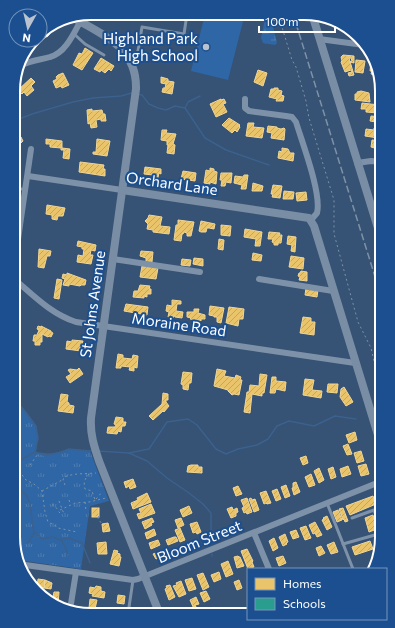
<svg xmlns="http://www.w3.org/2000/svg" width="395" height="628" font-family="Commissioner,sans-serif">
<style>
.green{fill:#2f66a5}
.wetland{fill:url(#wetland-marsh)}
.park{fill:url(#park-tufts)}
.homes{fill:url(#homes-hatch);stroke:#f0d697}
.schools{fill:url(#schools-hatch);stroke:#6abab1}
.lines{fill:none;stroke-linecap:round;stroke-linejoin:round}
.stream{stroke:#3b618d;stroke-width:1.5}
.path{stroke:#7d92a8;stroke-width:1;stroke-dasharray:2 3;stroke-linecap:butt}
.lane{stroke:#7d92a8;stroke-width:3}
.street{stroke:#7d92a8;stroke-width:6}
.secondary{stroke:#798da4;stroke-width:8}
.rail{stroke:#7e92a7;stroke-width:1.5;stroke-dasharray:7 3;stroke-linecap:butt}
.poi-dot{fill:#b9c2ce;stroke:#1b4f8f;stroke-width:1.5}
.labels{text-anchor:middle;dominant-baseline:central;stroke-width:4;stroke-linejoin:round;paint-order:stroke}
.poi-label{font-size:15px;fill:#fff;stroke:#1b4f8f;text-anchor:end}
.street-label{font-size:15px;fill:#fff;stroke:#1b4f8f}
.rim{fill:none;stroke:#fff;stroke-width:2}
</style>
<defs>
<pattern id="wetland-marsh" width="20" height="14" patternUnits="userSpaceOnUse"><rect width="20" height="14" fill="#2f66a5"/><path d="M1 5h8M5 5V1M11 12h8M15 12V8" fill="none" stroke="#4e7db2"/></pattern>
<pattern id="park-tufts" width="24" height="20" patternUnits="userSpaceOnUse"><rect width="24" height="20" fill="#2f66a5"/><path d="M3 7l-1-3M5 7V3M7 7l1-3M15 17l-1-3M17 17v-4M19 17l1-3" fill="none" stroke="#4e7db2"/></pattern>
<pattern id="homes-hatch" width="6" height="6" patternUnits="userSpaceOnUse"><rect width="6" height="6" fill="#e9c46a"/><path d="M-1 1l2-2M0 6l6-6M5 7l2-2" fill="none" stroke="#c2a662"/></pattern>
<pattern id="schools-hatch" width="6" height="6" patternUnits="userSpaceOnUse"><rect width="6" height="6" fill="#2a9d8f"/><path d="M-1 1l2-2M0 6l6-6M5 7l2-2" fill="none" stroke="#368178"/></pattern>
</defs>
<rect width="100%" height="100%" fill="#365274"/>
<!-- green -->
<path class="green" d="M205 14H245L228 80 191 71Z"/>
<!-- wetland -->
<path class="wetland" d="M266 14H270L276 39 277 43 275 45 263 43 261 38Z"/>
<!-- park -->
<path class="park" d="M19 403C35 424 40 424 36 452L51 454 69 449 90 451 109 501 90 506 81 569 18 560 13 537V439Z"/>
<!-- homes -->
<g class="homes">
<path d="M49 26 52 29 49 35 47 37 44 36 42 41 40 40V32Z"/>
<path d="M85 48 93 53 82 70 73 65 79 53 82 54Z"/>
<path d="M343 55 354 56V63L350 62 352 61 351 58H349L354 75 349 76 348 73 352 72 351 70 345 72 341 62 342 61 341 57Z"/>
<path d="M101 58 114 66 111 71 109 69 105 73 101 70 100 72 94 69Z"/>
<path d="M356 60 365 61 363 73 355 72Z"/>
<path d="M371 62 376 63V75L371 74 372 71H370Z"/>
<path d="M258 70 267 73 263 86 254 82Z"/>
<path d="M63 73 69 85 62 88 61 86 56 88 53 81 57 79 56 77 58 75Z"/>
<path d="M161 77 168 79V81L174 82 172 94 162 92 163 88H165L166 84 161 83Z"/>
<path d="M31 78 35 82 31 86 34 90 27 96 24 92 22 94 18 90Z"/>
<path d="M274 88H278V90L282 91 281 95 284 96 283 101H276L277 99 269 97 271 89H274Z"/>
<path d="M361 91 369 93 370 102 355 100V94H357V92Z"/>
<path d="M221 99V100L224 99 226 103 223 104 227 112 216 117 210 104Z"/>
<path d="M362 103 379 105 378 113 366 112V109H361Z"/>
<path d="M92 109V111L102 110 103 114H105L106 121H101V119L96 120 97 127 91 128 90 123 88 124 87 110Z"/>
<path d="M371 116 382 117V125L376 124V122L370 121Z"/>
<path d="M229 118 240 125 239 126 240 127 237 132 235 130 232 133 222 125Z"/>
<path d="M248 123H254L253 127 264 128 262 138 246 136Z"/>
<path d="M268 126 277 127V128L281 129 284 128 285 129 284 140 271 138 272 133 267 132Z"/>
<path d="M374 128 379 129 378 138 365 136 366 129 374 130Z"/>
<path d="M162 130H167L166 133 176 134 173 144 175 145 174 154 167 153 168 145H167V141L161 140Z"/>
<path d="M21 137 23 141 20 144 21 145 15 149 20 155 16 159 14 156V142Z"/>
<path d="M46 139 62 141V148L70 149 69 159 63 158 64 150H61V148L50 147V144H46Z"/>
<path d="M97 139 110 141 107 156 93 154V152H96Z"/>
<path d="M372 140 382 141V147L380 145V148L378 149 371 147Z"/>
<path d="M282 148 288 149 290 153H294L293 161 278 158 279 151 282 152Z"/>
<path d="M80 162 104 165 103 169H105V176L79 172Z"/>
<path d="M145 167 161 169V174L159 173 157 182H152L153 175 144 174Z"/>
<path d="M210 168 214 169V171L217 172 216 184 210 182V184L204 183 206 170 210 171Z"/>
<path d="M183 171 196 173 195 181 181 179Z"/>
<path d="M221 173H232L231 183 226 182 225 186H221L222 180H220Z"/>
<path d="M244 175H248L246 189H241L242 185 234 183 235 176 243 177Z"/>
<path d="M253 183 263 186 262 191H252Z"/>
<path d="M273 185 282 186 280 198 272 197 273 194H271Z"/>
<path d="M284 191 294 192 293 199H283Z"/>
<path d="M306 192 307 200 297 201 296 193Z"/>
<path d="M47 205 65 208 63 216H58L57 220 52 219V215L46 214Z"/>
<path d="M149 215 162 217 160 226 170 227 169 234 153 232V230L147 229 148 224 145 221 148 218Z"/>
<path d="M178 220 194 222 191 236H187V233L184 232 183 234H182L181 241 174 240 176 225H178Z"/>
<path d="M201 221 215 224 214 229 209 228H207L206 232H201L199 231Z"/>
<path d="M221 225 231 226 230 236 221 235Z"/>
<path d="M245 229 262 232 260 246H255L256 239 244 237Z"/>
<path d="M269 232 280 233 279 235H282L281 243H278V245H274V243L272 242 273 239H268Z"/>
<path d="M288 236 296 237 295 252 291 251 292 245 287 244Z"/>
<path d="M219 239 224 240 223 250 218 249Z"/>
<path d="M78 241 96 245 95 251 91 250 90 255H93L91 264 77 262 78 255 83 256 84 249H82V247L77 246Z"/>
<path d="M39 249 51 251 50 256H47L44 268 38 267Z"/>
<path d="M141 251 153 252 152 262 146 261V258L140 256Z"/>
<path d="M253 253 262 255 261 261 252 260Z"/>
<path d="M291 256 304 258 303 269 289 267Z"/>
<path d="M194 258 203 259V266L193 264Z"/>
<path d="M182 259 191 260 190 266 181 265Z"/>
<path d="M142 266 158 268 156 279 140 277Z"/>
<path d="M301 271 307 272V281L299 280 300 277 298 276 299 273H300Z"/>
<path d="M67 273 86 280 85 285H81L80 286 69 284V286L63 285 65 279 62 278 63 274 67 275Z"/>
<path d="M57 279 62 280 59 299 54 298Z"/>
<path d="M140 285 150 286 149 289H151V294H147V297L144 296V298L133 297 134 291H138Z"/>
<path d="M306 288 318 290 317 297 305 295Z"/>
<path d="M172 300 181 301V304H177L176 311 183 312 182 318 175 317V316H174L173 318 168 317 169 312 166 311 167 305 172 306Z"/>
<path d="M126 304 148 307 147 315 124 311Z"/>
<path d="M210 306 224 308 221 323 217 322V317H214V316L209 315Z"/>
<path d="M229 307 244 309 243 319H239L238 326 226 323Z"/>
<path d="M194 309H199L198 313 205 315V319H201V321L190 319 191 318 187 317V312H194Z"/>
<path d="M303 317 311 318V322H315L314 335 300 333Z"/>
<path d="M38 326 41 327V326L51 331V332L53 333 51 337 49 336 48 337 42 334V342H40V345H35V341H33L34 335H37L39 330 37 329Z"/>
<path d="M72 340 83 341 81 351 66 349 67 341 72 342Z"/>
<path d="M118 354 123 355V358L132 359 133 355 138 356 137 368 134 367V371L129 370 130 367 121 366V368H116Z"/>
<path d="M79 368 83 374 70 383 66 377 71 374 68 370 70 369 77 370Z"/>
<path d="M217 369 226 371 224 376 235 378 236 375 241 377 240 380H242L239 395 234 394 232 395 228 391V390L214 386Z"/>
<path d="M183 372 192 373 191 383H189L188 390 183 389V385L181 384Z"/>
<path d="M260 374 267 375 264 393H262V396L252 394 250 413 244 412 247 392H249L250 385 259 386Z"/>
<path d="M272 377H276V381L286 382 285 391 276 389 275 393H270Z"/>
<path d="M305 379 314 380 312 390 322 391 321 398 303 395Z"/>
<path d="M328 384H338L337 393 327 392Z"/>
<path d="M344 387 353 402 346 406 340 397 341 389Z"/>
<path d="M163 393 168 394V400H166V402L169 406 164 412 163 411 153 420 149 416 162 404Z"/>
<path d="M61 394 68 395 67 402 69 403V405L74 406 73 413 58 411Z"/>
<path d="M116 417 123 418V422H126L125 426H122L121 432 118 431 117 434 107 433 108 427H115L116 425 114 424Z"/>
<path d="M355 432 357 440 349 443 346 435Z"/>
<path d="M348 444 352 454 347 455 343 446Z"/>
<path d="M361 451 364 461 357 463 354 453Z"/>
<path d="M306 456 308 463 303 465 300 458Z"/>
<path d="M366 464 369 474 361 476 358 466Z"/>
<path d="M191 465H198V467H202V473L187 472 188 466Z"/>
<path d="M348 466 351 474 342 477 340 469Z"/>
<path d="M333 467 336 477 331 479 328 469Z"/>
<path d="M319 468 324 480 319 483 314 471Z"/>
<path d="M311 474 315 485 309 487 305 477Z"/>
<path d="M133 479 136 487 130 489 129 486 126 488 124 482Z"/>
<path d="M296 482 300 492 294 495 292 488H293V483Z"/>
<path d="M286 485 290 496 285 498 281 487Z"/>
<path d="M238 486 242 494 236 496 233 488Z"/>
<path d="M277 489 281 499 276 501 272 491Z"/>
<path d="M266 491 271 503 267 504 266 503 264 504 260 493Z"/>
<path d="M147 493 151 502 133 509 131 503 138 500 137 498Z"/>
<path d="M373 496 376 504 350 515 346 506Z"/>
<path d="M247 498 252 512 247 514 246 512 244 513 242 508 244 507 241 500Z"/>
<path d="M251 498 252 500 255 499 259 510 254 512 249 499Z"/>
<path d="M151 504 155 513 139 519 137 514 141 513 139 509Z"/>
<path d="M189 506 192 513 183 517 180 510Z"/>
<path d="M232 507 233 510 237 508 238 512 236 513V516L231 518 227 509Z"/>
<rect x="92" y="508" width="7" height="9"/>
<path d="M343 508 348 521 345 522 344 519 343 520 339 509Z"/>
<path d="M338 510 342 520 337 522 333 512Z"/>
<path d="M373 515 377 529 369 532 365 518Z"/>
<path d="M327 516 332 527 327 530 322 520 324 519 323 518Z"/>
<path d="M152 518 154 522 151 523 152 525 145 529 142 522Z"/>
<path d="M181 518 184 525 178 528 175 520Z"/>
<path d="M197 522 201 532 197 534 196 532 193 533 190 524Z"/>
<path d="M315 522 322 535 317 537 315 533 313 534 309 525Z"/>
<path d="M108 523 110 531 103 532 102 524Z"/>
<path d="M306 526 311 538 305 540 300 528Z"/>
<path d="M180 528 185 540 180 542 175 530Z"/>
<path d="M154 529 156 535 147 539 145 533Z"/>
<path d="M296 530 299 537 293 539 290 532Z"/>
<path d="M285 534 288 542 286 543 287 544 283 546 279 537Z"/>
<path d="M174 537H176L178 541 168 545 166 540Z"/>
<path d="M274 538 278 548 273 551 269 541Z"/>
<path d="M158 540 160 545 151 549 149 543Z"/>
<path d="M370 541 373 549 355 555 352 547Z"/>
<path d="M106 542 107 554H98L97 543Z"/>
<path d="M334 542 338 552 331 554 327 545Z"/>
<path d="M321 546 325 553 319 556 316 548Z"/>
<path d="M247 549 253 561 252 562 254 567 248 569 241 551Z"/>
<path d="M114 550 118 551 117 553 120 554V557H121L119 566 110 564Z"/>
<path d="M161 551 163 556 156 559 153 554Z"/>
<path d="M238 556 239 557H240L244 566 237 568 234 557Z"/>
<path d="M283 556 286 563 279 566 276 558Z"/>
<path d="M228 561 233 574 226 577 221 564Z"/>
<path d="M219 572 221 579 214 582 211 575Z"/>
<path d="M203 573 209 587 203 590 197 575Z"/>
<path d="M192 578 196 589 189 591 185 580Z"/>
<path d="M38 579 45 580 44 588 37 587Z"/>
<path d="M45 580 52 583 51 589 44 588Z"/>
<path d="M239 580 242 588 237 590 234 582Z"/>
<path d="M181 581 186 594 179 597 173 586 177 585 176 583Z"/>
<path d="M170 585 175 597 169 600 165 589 167 588 166 586Z"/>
<path d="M96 586 101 587V591L105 592 104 598 92 596 93 594 89 593 90 587 95 588Z"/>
<path d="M206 591 210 599 204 602 200 593Z"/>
<path d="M54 592H59L58 605 52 602Z"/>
<path d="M118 595 125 596 124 604 117 603Z"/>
<path d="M196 597 199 604 195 605 196 607 194 609 190 600Z"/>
<path d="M90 599 97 600 95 609 89 608Z"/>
</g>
<!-- schools -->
<path class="schools" d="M152 13 183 14V18Z"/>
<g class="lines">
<!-- stream -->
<g class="stream">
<path d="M137 94 142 95 149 104 158 108 166 110 175 106 185 108 205 138 226 150 269 165"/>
<path d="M185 108 188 102 200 96"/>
<path d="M14 121 32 114 73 102 93 98 121 96 132 93"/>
<path d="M13 396 36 426 38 438 35 452 44 455 58 453 69 449 92 451"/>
<path d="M98 451 129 453 149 449 167 422 188 419 197 425 216 449 226 454 238 449 257 445 268 439 277 426 289 421 314 426 335 416 356 419"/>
<path d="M129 453 147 461 167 478 189 493 203 504 211 513V532L214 539"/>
<path d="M13 469 15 463 35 452"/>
<path d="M13 486C31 494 30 502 32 520 32 525 34 528 34 533H36L42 539 53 537 60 540 69 538 82 543 90 563"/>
<path d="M61 539 67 551V557"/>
<path d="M28 543 34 533"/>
<path d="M212 556V554"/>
</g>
<!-- path -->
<g class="path">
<path d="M278 14 292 60 296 67 306 101 309 118 334 200V234L336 241 358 322 371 348 382 396"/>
<path d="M30 465 38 454"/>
<path d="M16 467 26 480 34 484 42 491 45 512 48 522 56 526 58 528 77 532"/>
<path d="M89 474C85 479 83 482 85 489L92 491 95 500"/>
<path d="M65 485 63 480 64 477C74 473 85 474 96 473"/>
<path d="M42 491 62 480"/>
<path d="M96 499 102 492"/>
<path d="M69 500 70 503"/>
<path d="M59 501 64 514"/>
<path d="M85 502 86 511"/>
<path d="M52 505H54L58 510"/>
<path d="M60 513 58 511 75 503 89 502 106 498"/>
<path d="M97 517 102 524"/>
<path d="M98 517 101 514"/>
</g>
<!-- lane -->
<g class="lane">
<path d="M81 20 85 14"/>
<path d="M73 33 85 44 104 55"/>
<path d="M130 59 138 51 142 27 184 34 187 14"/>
<path d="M13 192 19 189H26"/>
<path d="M327 503 353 569"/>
<path d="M352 518 374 510 382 532"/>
<path d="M343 544 382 533"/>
<path d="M128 614 133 580"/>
</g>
<!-- street -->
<g class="street">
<path d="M319 39 364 45"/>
<path d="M22 65C31 60 40 60 50 57 65 53 73 35 80 22"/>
<path d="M245 99V108L249 111 286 116 292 117 296 122C302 142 322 194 317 213L311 220"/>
<path d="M357 163 371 161 382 162"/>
<path d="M28 176 122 190"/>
<path d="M113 259 200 272"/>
<path d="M13 274 31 149"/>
<path d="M13 278C33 295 51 314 76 322L355 363"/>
<path d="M259 279 333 291"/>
<path d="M254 533 269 569"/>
<path d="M18 564 133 580 138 579 382 481"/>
<path d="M70 610 76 572"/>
</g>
<!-- secondary -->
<g class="secondary">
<path d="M312 14 382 241"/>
<path d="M72 17C103 35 137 47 136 89L91 418C90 434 94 446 99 461L160 615"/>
<path d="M122 190 309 218 314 226 382 448"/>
</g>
<!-- rail -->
<path class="rail" d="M293 14 382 299"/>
</g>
<!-- markers -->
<circle class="poi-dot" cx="206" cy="47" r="4"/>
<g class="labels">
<!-- poi labels -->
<g class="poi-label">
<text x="198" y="38">Highland Park<tspan x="198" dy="17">High School</tspan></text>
</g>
<!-- street labels -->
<g class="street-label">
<text transform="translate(172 183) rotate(8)">Orchard Lane</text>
<text transform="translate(92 304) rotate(-82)">St Johns Avenue</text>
<text transform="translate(179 324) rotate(8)">Moraine Road</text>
<text transform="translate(199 541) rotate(-22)">Bloom Street</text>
</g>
</g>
<!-- crop -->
<path d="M0 0H395V628H0ZM91 20H304A71 71 0 0 1 375 91V537A71 71 0 0 1 304 608H91A71 71 0 0 1 20 537V91A71 71 0 0 1 91 20Z" fill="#1b4f8f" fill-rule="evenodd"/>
<path class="rim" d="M91 20H304A71 71 0 0 1 375 91V537A71 71 0 0 1 304 608H91A71 71 0 0 1 20 537V91A71 71 0 0 1 91 20Z"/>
<!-- legend -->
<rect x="247" y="568" width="140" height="52" fill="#1b4f8f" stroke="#7695bc"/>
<rect x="255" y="578" width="20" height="12" fill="#e9c46a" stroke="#7695bc"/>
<text x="283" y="588" font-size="12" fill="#ffffff">Homes</text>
<rect x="255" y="598" width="20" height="12" fill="#2a9d8f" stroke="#7695bc"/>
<text x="283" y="608" font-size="12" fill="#ffffff">Schools</text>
<!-- north arrow -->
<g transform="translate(28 28) rotate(188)"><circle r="19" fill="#1b4f8f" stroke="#7695bc"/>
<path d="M0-3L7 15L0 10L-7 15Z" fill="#b9c2ce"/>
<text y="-6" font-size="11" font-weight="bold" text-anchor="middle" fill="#ffffff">N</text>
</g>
<!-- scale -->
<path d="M259 26v6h76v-6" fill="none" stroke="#ffffff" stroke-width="2"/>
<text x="265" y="26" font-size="12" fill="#ffffff" stroke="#1b4f8f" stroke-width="3" paint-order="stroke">100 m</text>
</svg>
